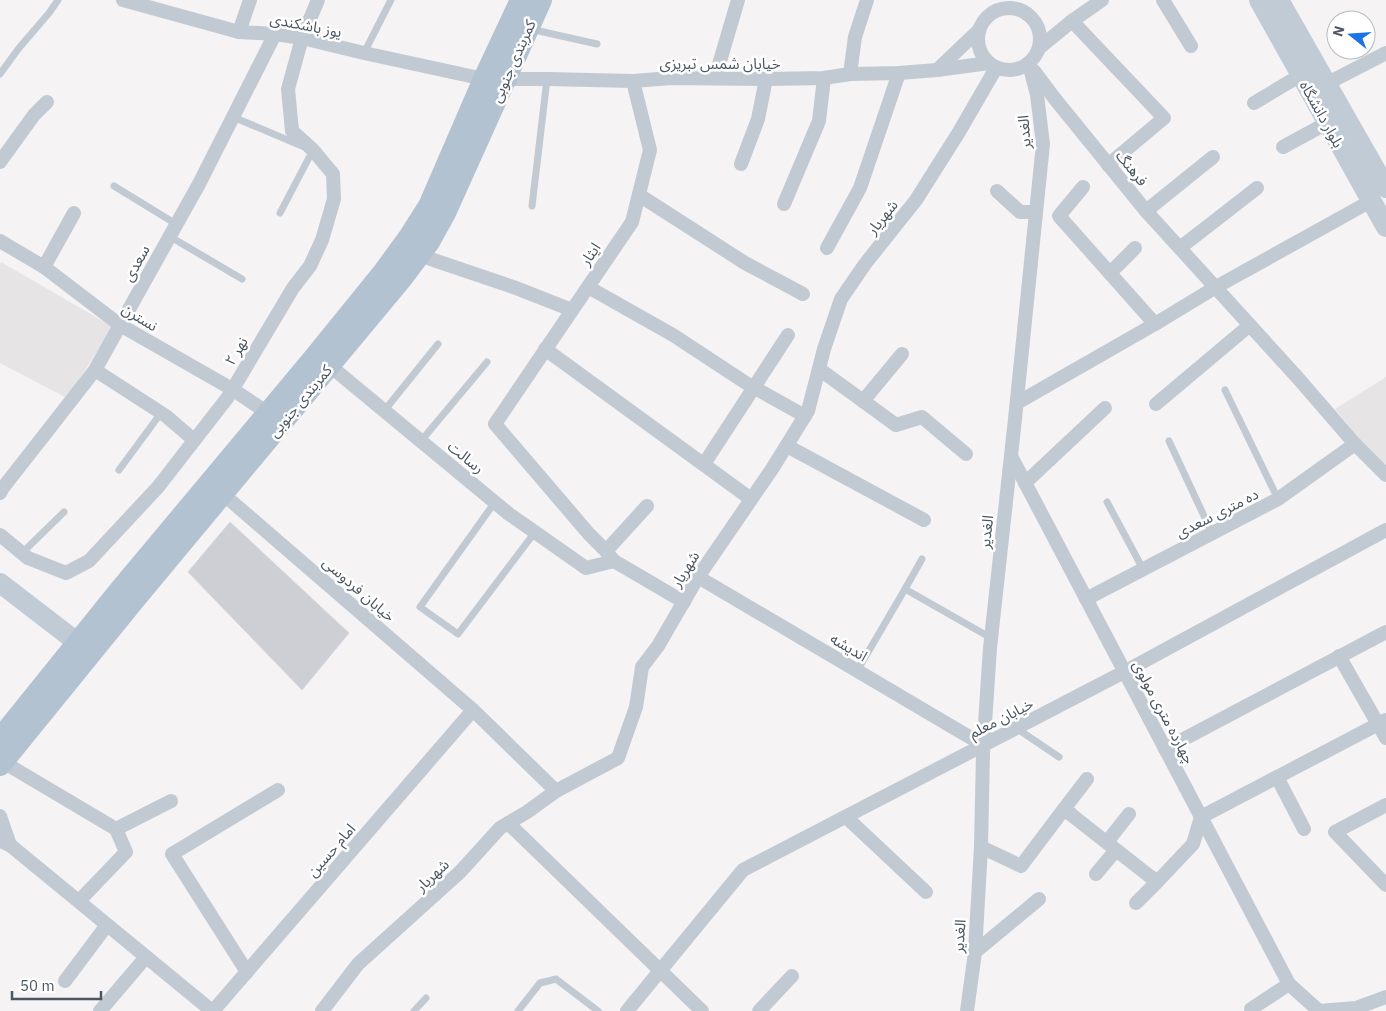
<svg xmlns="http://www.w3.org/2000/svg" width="1386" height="1011" font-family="'IBM Plex Sans','Noto Sans Arabic',sans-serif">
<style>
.education{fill:#e6e4e5}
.building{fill:#cdcfd5;stroke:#d7d9de}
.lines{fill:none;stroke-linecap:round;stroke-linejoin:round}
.service{stroke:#c1cad2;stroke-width:7}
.minor{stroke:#c1cad2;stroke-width:14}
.secondary{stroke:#c1cbd6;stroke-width:20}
.primary{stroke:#b3c2d1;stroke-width:22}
.labels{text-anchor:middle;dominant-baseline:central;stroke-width:5;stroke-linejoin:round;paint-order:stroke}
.street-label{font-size:15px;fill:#4a5661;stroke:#fff}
</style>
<rect width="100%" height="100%" fill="#f5f3f3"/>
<!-- education -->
<g class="education">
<path d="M1 262 113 327 67 398 0 363V265Z"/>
<path d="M1386 377V465L1360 439 1335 409Z"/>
</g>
<!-- building -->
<path class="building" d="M230 522 349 633 302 690 188 572Z"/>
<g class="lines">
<!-- service -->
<g class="service">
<path d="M530 29 597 44"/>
<path d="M364 53 391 0"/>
<path d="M0 74 19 48 49 13 58 0"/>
<path d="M233 117 302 146"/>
<path d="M114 186 176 224"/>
<path d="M532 206 547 79"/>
<path d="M280 213 313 150H312"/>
<path d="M169 236 242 279"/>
<path d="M1225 390 1278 499"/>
<path d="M384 411 438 344"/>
<path d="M421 441 487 362"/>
<path d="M1169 441 1212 533"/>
<path d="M119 470 161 413"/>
<path d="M495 502 420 607 458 634 535 532"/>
<path d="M1107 502 1143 569"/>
<path d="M22 553 64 512"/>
<path d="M905 589 922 559"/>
<path d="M857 671 905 589 991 638"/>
<path d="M1016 728 1059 757"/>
<path d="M414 1011 426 998"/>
<path d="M518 1011 540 983 556 979 598 1011"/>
</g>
<!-- minor -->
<g class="minor">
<path d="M123 0 239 32 275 34 302 38 364 53 484 79"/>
<path d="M1163 0 1191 46"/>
<circle cx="1009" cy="39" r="31"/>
<path d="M1072 21 1164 118 1108 165"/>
<path d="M239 32 250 0"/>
<path d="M1039 48 1072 21 1102 0"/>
<path d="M937 70 979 30"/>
<path d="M1034 71 1055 99 1146 211 1297 377 1355 444 1386 475"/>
<path d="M850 74 855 37 867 0"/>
<path d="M715 78 738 0"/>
<path d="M504 79H547L633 81 671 78 766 79 824 78 850 74 899 73 937 70 989 63"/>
<path d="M1326 84 1386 53"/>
<path d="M1254 103 1301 75"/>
<path d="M1283 147 1327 123"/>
<path d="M0 162 34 115 47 102"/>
<path d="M741 164 758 119 766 79"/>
<path d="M1083 187 1059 216 1155 324"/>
<path d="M997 191 1020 212H1036"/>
<path d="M639 195 745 263 803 294"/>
<path d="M784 204 819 121 824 78"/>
<path d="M1146 211 1213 157"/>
<path d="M0 241 44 267 120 325 232 389 268 413"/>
<path d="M1181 247 1257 188"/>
<path d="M827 248 860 188 899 73"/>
<path d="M419 255 516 288 572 310"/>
<path d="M44 267 74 213"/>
<path d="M1110 273 1135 248"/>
<path d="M588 287 673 335 746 383 805 416"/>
<path d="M545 349 751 499"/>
<path d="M329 365 509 514 586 568 614 561"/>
<path d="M819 369 896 425 922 417 966 454"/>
<path d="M95 370 166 416 194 440"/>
<path d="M863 401 902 354"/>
<path d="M1017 403 1155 324 1216 287 1371 201"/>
<path d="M1156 404 1250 325"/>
<path d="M787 446 924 520"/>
<path d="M1011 456 1289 984 1319 1011 1356 1008 1386 997"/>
<path d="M704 464 788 335"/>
<path d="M1025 483 1105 408"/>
<path d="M0 493 2 489 95 370 199 184 275 34"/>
<path d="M223 494 473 710 556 791"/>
<path d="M647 506 606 551 614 561 684 602"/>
<path d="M0 535 28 558 66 573 89 561 158 487 228 397 293 288 310 266 322 240 334 199 333 174 313 150 292 131 288 89 302 38 318 0"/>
<path d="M606 551 589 534 495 424 632 222 650 150 633 81"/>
<path d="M698 577 983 745"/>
<path d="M1086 599 1278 499 1355 444"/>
<path d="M1339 656 1386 738"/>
<path d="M1165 749 1386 632"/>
<path d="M3 762 116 829"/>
<path d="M1277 777 1304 829"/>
<path d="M1386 805 1335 832 1386 885"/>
<path d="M1071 814 1064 809 1087 779"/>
<path d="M0 816 10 845 0 841"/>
<path d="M846 817 926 892"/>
<path d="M508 823 702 1011"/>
<path d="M1107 842 1129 814"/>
<path d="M10 845 212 1011"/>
<path d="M981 847 1021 866 1064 809 1157 882 1193 844 1201 817 1386 720"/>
<path d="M1096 874 1116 850"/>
<path d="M79 901 126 852 116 829 171 801"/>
<path d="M1136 903 1157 882 1151 877"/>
<path d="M975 952 1039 899"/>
<path d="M247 972 172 854 278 790"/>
<path d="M65 981 107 925"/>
<path d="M100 1011 146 957"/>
<path d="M213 1011 473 710"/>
<path d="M322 1011 358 964 460 872 500 828 527 812 556 791 618 758 636 707 642 667 658 646 698 577 772 469 808 411 824 349 841 299 865 264 916 200 959 132 996 68"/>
<path d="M627 1011 743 870 1124 672 1386 530"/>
<path d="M759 1011 792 976"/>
<path d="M967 1011 975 952 981 847 983 753 990 648 1015 419 1043 144 1037 95 1029 64"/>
<path d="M1253 1011 1251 1009 1289 984"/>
</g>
<!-- secondary -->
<g class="secondary">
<path d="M1259 0 1386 227"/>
<path d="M1279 0 1386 188"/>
<path d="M0 583 78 643"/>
</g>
<!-- primary -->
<g class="primary">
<path d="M0 739 121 589 314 358 383 273 410 236 429 206 484 79 521 0"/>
<path d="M0 765 134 600 402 278 429 242 445 213 541 0"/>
</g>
</g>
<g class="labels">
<!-- street labels -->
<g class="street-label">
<text transform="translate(306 25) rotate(11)">یوز باشکندی</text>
<text transform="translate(513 61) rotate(-66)">کمربندی جنوبی</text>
<text x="720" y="63">خیابان شمس تبریزی</text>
<text transform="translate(1322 114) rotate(61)">بلوار دانشگاه</text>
<text transform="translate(1024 132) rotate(-94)">الغدیر</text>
<text transform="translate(1132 168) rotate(51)">فرهنگ</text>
<text transform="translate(882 217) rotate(-51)">شهریار</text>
<text transform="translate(590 254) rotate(-56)">ایثار</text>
<text transform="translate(136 263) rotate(-61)">سعدی</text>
<text transform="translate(140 317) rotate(32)">نسترن</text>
<text transform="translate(236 351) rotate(-59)">نهر ۲</text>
<text transform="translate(300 401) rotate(-50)">کمربندی جنوبی</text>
<text transform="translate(466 457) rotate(39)">رسالت</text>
<text transform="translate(1217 513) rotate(-27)">ده متری سعدی</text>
<text transform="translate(986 532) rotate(-84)">الغدیر</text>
<text transform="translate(685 569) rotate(-58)">شهریار</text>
<text transform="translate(359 589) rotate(41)">خیابان فردوسی</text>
<text transform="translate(849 647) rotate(31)">اندیشه</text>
<text transform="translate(1164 712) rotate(62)">چهارده متری مولوی</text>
<text transform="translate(1001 718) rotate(-27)">خیابان معلم</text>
<text transform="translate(331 850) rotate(-49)">امام حسین</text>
<text transform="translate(432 875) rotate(-43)">شهریار</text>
<text transform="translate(959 936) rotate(-86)">الغدیر</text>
</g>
</g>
<!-- north arrow -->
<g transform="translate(1351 35) rotate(287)"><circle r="24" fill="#ffffff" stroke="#b7bbc0"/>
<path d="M0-4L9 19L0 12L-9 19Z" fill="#1a73e8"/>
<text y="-8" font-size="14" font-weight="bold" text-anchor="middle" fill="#4a5661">N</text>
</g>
<!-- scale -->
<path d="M12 991v8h89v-8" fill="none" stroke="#4a5661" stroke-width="2.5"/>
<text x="20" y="991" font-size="15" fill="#4a5661" stroke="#ffffff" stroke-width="4" paint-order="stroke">50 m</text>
</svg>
